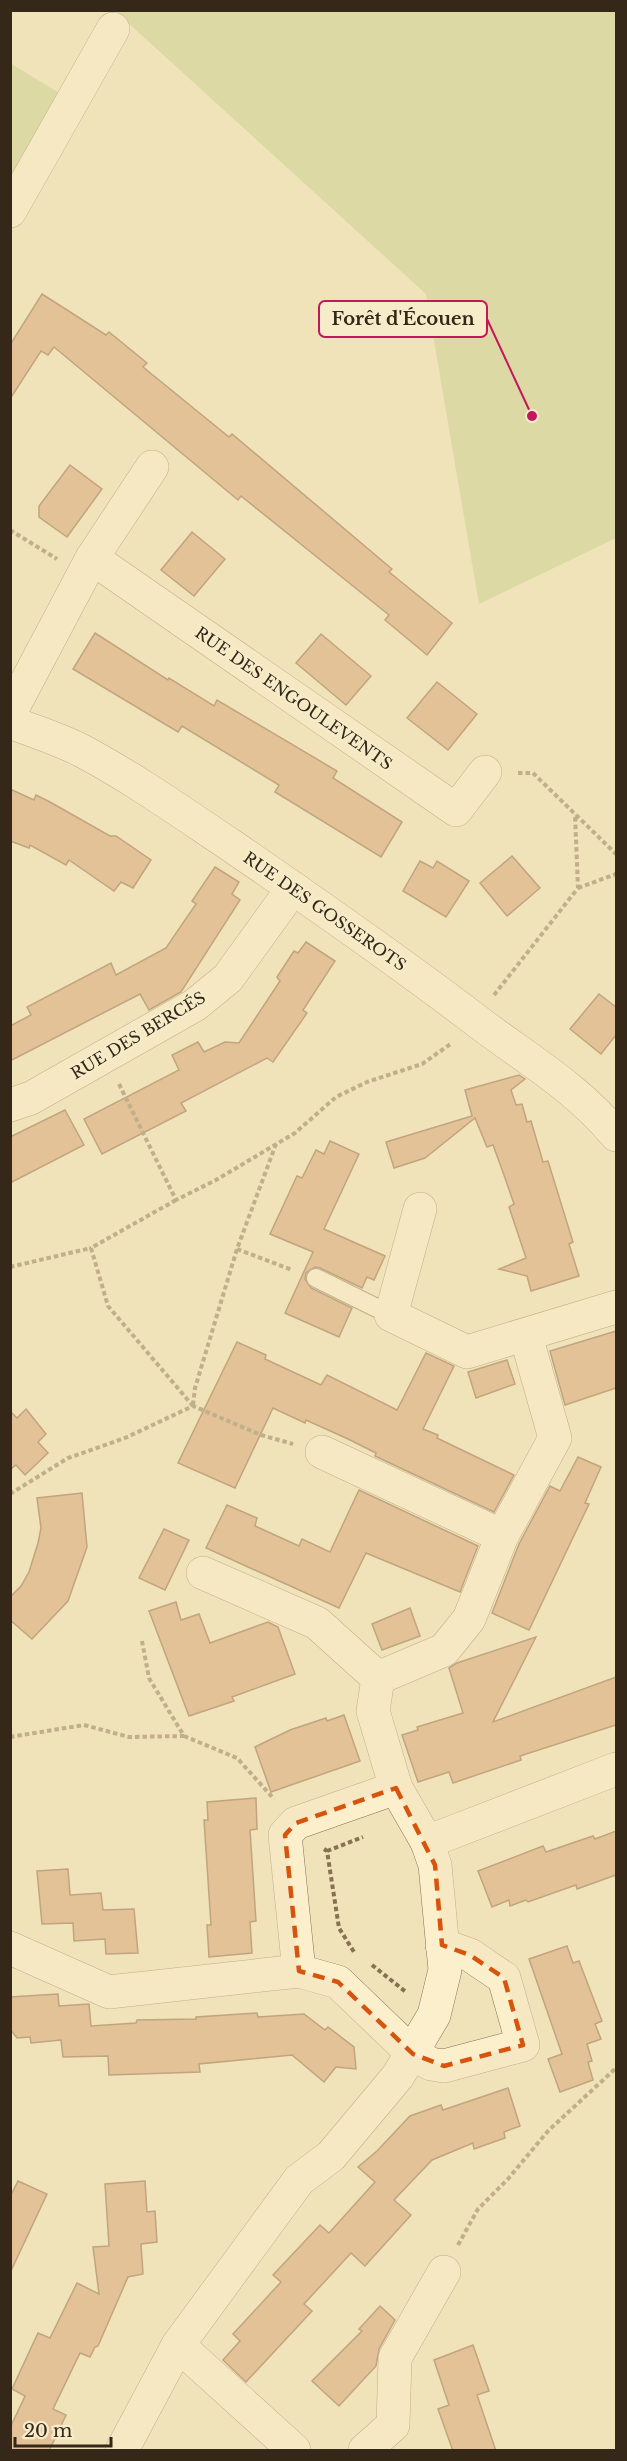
<svg xmlns="http://www.w3.org/2000/svg" width="627" height="2461" font-family="'Libre Baskerville',serif">
<style>
.green{fill:#c3ce8d}
.building{fill:#d09b6c;stroke:#875b38;stroke-width:1.5}
.lines{fill:none;stroke-linecap:round;stroke-linejoin:round}
.lane-casing{stroke:#877153;stroke-width:20}
.street-casing{stroke:#877153;stroke-width:34}
.path{stroke:#877153;stroke-width:4;stroke-dasharray:4.5 3;stroke-linecap:butt}
.lane{stroke:#fbefcc;stroke-width:18}
.street{stroke:#fbefcc;stroke-width:33}
.marked{fill:none;stroke:#d6540d;stroke-width:4.5;stroke-dasharray:12 8;stroke-linejoin:round}
.labels{text-anchor:middle;dominant-baseline:central;stroke-width:4.5;stroke-linejoin:round;paint-order:stroke}
.street-label{font-size:16px;fill:#352819;stroke:#f7ecc9}
.leader{fill:none;stroke:#c2185b;stroke-width:2}
.callout-dot{fill:#c2185b;stroke:#f7ecc9;stroke-width:2}
.callout{fill:#f7ecc9;stroke:#c2185b;stroke-width:2}
.callout-label{font-size:18px;text-anchor:middle;font-weight:bold;fill:#352819}
</style>
<rect width="100%" height="100%" fill="#f0e2b9"/>
<!-- green -->
<g class="green">
<path d="M115 11H616V538L479 604 426 294Z"/>
<path d="M10 63 64 96 13 178 10 176Z"/>
</g>
<!-- building -->
<g class="building">
<path d="M42 294 106 335 109 332 147 363 143 367 229 437 232 434 392 569 389 572 452 623 427 655 385 620 389 615 241 496 238 500 54 347 48 355 41 351 10 399V345Z"/>
<path d="M70 465 102 489 67 537 39 517V506Z"/>
<path d="M192 532 225 559 194 596 161 570Z"/>
<path d="M95 633 168 680 169 678 214 706 217 700 337 771 333 778 402 822 381 857 275 792 279 785 182 726 178 732 73 669Z"/>
<path d="M321 634 371 676 346 705 296 663Z"/>
<path d="M437 682 477 714 448 750 407 718Z"/>
<path d="M10 789 34 800 36 795 50 802 110 836H116L151 860 133 888 121 882 114 891 69 860 66 865 30 845 29 848 10 841Z"/>
<path d="M512 856 540 888 507 916 480 883Z"/>
<path d="M420 861 433 868 437 861 469 881 446 917 403 891Z"/>
<path d="M215 867 239 882 232 894 240 900 181 992 149 1010 140 994 10 1061V1026L31 1015 27 1007 111 963 116 975 166 948 196 904 192 901Z"/>
<path d="M306 942 335 961 303 1010 307 1013 273 1062 267 1058 181 1103 186 1111 102 1154 84 1119 179 1070 172 1055 198 1042 204 1052 225 1042 239 1043 280 981 277 977 294 951 298 953Z"/>
<path d="M599 994 616 1007V1035L601 1054 570 1029Z"/>
<path d="M519 1075 525 1079 511 1090 516 1105 522 1104 527 1122 531 1121 543 1162 548 1161 573 1242 569 1244 579 1276 531 1291 527 1276 499 1269 526 1258 509 1207 514 1204 504 1175 493 1145 487 1147 475 1118 425 1158 394 1168 386 1142 472 1116 465 1090Z"/>
<path d="M65 1110 84 1145 10 1183V1137Z"/>
<path d="M330 1141 359 1154 324 1229 385 1256 374 1280 367 1277 362 1288 320 1268 315 1267 306 1273 305 1279 311 1288 352 1308 339 1337 285 1313 313 1252 270 1234 297 1176 302 1178 316 1150 324 1154Z"/>
<path d="M616 1331V1388L565 1405 550 1351Z"/>
<path d="M237 1342 266 1355 265 1359 321 1385 327 1375 397 1410 426 1353 454 1366 423 1429 438 1435 437 1438 514 1475 494 1512 375 1456 376 1453 348 1439 306 1420 305 1423 273 1408 235 1488 178 1463Z"/>
<path d="M507 1360 515 1384 476 1398 468 1372Z"/>
<path d="M26 1409 46 1434 38 1442 48 1453 25 1475 16 1465 10 1470V1411L17 1418Z"/>
<path d="M578 1457 601 1467 585 1503 589 1504 529 1630 492 1613 519 1544 550 1486 560 1491Z"/>
<path d="M359 1490 478 1546 460 1592 366 1553 339 1608 206 1548 227 1505 257 1518 255 1526 299 1546 302 1539 330 1552Z"/>
<path d="M82 1493 87 1547 68 1601 32 1639 10 1620V1597L21 1586 29 1572 38 1543 41 1528 37 1498Z"/>
<path d="M164 1529 189 1540 165 1590 139 1578Z"/>
<path d="M176 1602 181 1620 199 1614 210 1643 268 1622 278 1627 295 1674 232 1697 234 1701 189 1716 149 1611Z"/>
<path d="M410 1608 420 1636 382 1650 372 1624Z"/>
<path d="M536 1637 493 1722 616 1677V1725L520 1756 521 1760 453 1783 449 1772 418 1782 402 1735 418 1730 417 1727 463 1713 449 1668 457 1663Z"/>
<path d="M344 1715 360 1761 271 1792 255 1747 290 1730 326 1718 327 1721Z"/>
<path d="M256 1798 257 1829 250 1830 256 1921 250 1922 252 1953 209 1957 207 1925H211L204 1820H208L207 1802Z"/>
<path d="M616 1831V1875L577 1889 576 1885 528 1902 526 1900 510 1906 509 1900 492 1907 478 1871 543 1846 546 1852 593 1836 595 1839Z"/>
<path d="M68 1869 70 1895 101 1893 103 1910 134 1909 138 1953 106 1954 105 1939 74 1941 73 1923 42 1924 37 1871Z"/>
<path d="M567 1946 573 1963 579 1961 602 2021 595 2024 601 2039 587 2044 592 2061 588 2062 593 2080 560 2092 548 2059 562 2054 529 1959Z"/>
<path d="M58 1994 59 2006 89 2004 91 2026 136 2023 137 2020 196 2019V2017L257 2013 258 2017 304 2014 325 2030 328 2027 354 2047 356 2069 336 2067 324 2082 292 2055 199 2064 200 2072 109 2075 108 2056 63 2057 61 2040 31 2043 30 2037 17 2038 10 2029V1997Z"/>
<path d="M508 2088 520 2126 504 2132 505 2138 474 2149 473 2143 432 2160 394 2200 411 2215 365 2266 351 2253 304 2304 312 2311 246 2382 223 2360 240 2341 233 2334 281 2282 273 2275 320 2225 329 2233 375 2182 358 2167 377 2151 410 2116 441 2105 443 2110Z"/>
<path d="M18 2181 47 2194 10 2273V2197Z"/>
<path d="M145 2181 147 2212 155 2211 157 2242 141 2244 143 2274 128 2277 98 2346 95 2347 90 2357 80 2353 53 2409 66 2415 49 2451H10V2428L25 2396 12 2389 38 2333 50 2338 77 2283 99 2294 93 2247 109 2246 105 2184Z"/>
<path d="M380 2306 395 2320 379 2349 376 2366 339 2406 312 2381 362 2331 359 2329Z"/>
<path d="M473 2345 489 2391 477 2395 496 2451H453L438 2409 449 2405 434 2360Z"/>
</g>
<g class="lines">
<!-- lane casing -->
<g class="lane-casing">
<path id="lane" d="M316 1278 391 1315"/>
</g>
<!-- street casing -->
<g class="street-casing">
<g id="street">
<path d="M10 211 113 29"/>
<path d="M92 558 456 810 485 772"/>
<path d="M10 713 92 558 152 467"/>
<path d="M10 722C35 732 63 740 86 753 136 780 184 814 232 846 312 901 391 956 469 1015 520 1055 574 1084 616 1135"/>
<path d="M10 1105 31 1098 195 1005 228 978 293 888"/>
<path d="M420 1209 391 1315 467 1352 616 1307"/>
<path d="M322 1452 502 1536"/>
<path d="M203 1573 317 1623 378 1678"/>
<path d="M427 1842 396 1788 373 1711 378 1678 444 1650 469 1619 502 1536 555 1438 526 1336"/>
<path d="M10 1948 109 1992 299 1971 338 1982 413 2054 431 2064 444 2066 523 2045 504 1978 470 1955 442 1945"/>
<path d="M299 1971 285 1835 296 1823 396 1788"/>
<path d="M178 2345 294 2450"/>
<path d="M122 2450 178 2345 299 2180 331 2156 398 2076 434 2015 445 1970 435 1865 427 1842 616 1769"/>
<path d="M365 2450 393 2425 395 2358 444 2272"/>
</g>
</g>
<!-- path -->
<g class="path">
<path d="M10 530 57 559"/>
<path d="M518 773H533L616 854"/>
<path d="M578 888 616 874"/>
<path d="M494 995 578 888 575 814"/>
<path d="M119 1084 176 1200 216 1180 295 1133 336 1097 367 1082 422 1064 452 1043"/>
<path d="M176 1200 91 1248 108 1306 193 1406"/>
<path d="M237 1249 292 1270"/>
<path d="M10 1267 91 1248"/>
<path d="M193 1405 195 1388 237 1249 276 1144"/>
<path d="M10 1494 68 1458 125 1438 193 1406 261 1435 293 1444"/>
<path d="M184 1736 237 1758 274 1799"/>
<path d="M10 1737 84 1725 129 1737 184 1736 149 1678 142 1641"/>
<path d="M324 1849 327 1851 339 1928 354 1952"/>
<path d="M327 1851 363 1837"/>
<path d="M372 1965 406 1992"/>
<path d="M458 2245 478 2209 508 2179 548 2131 616 2068"/>
</g>
<!-- lane -->
<use href="#lane" class="lane"/>
<!-- street -->
<use href="#street" class="street"/>
</g>
<!-- marked area -->
<path d="M0 0H627V2461H0ZM396 1788 435 1865 442 1945 470 1955 504 1978 523 2045 444 2066 413 2054 338 1982 299 1971 285 1835 296 1823Z" fill="#f0e2b9" fill-opacity=".55" fill-rule="evenodd"/>
<path class="marked" d="M396 1788 435 1865 442 1945 470 1955 504 1978 523 2045 444 2066 413 2054 338 1982 299 1971 285 1835 296 1823Z"/>
<g class="labels">
<!-- street labels -->
<g class="street-label">
<text transform="translate(294 698) rotate(35)">RUE DES ENGOULEVENTS</text>
<text transform="translate(325 911) rotate(35)">RUE DES GOSSEROTS</text>
<text transform="translate(138 1035) rotate(-31)">RUE DES BERCÉS</text>
</g>
</g>
<!-- callouts -->
<path class="leader" d="M532 416L487 319"/>
<circle class="callout-dot" cx="532" cy="416" r="6"/>
<rect class="callout" x="319" y="301" width="168" height="36" rx="6"/>
<g class="callout-label">
<text x="403" y="325">Forêt d'Écouen</text>
</g>
<!-- border -->
<rect width="627" height="2461" fill="none" stroke="#352819" stroke-width="24"/>
<!-- scale -->
<path d="M15 2437v9h96v-9" fill="none" stroke="#352819" stroke-width="3"/>
<text x="24" y="2437" font-size="18" fill="#352819" stroke="#f7ecc9" stroke-width="4.5" paint-order="stroke">20 m</text>
</svg>
